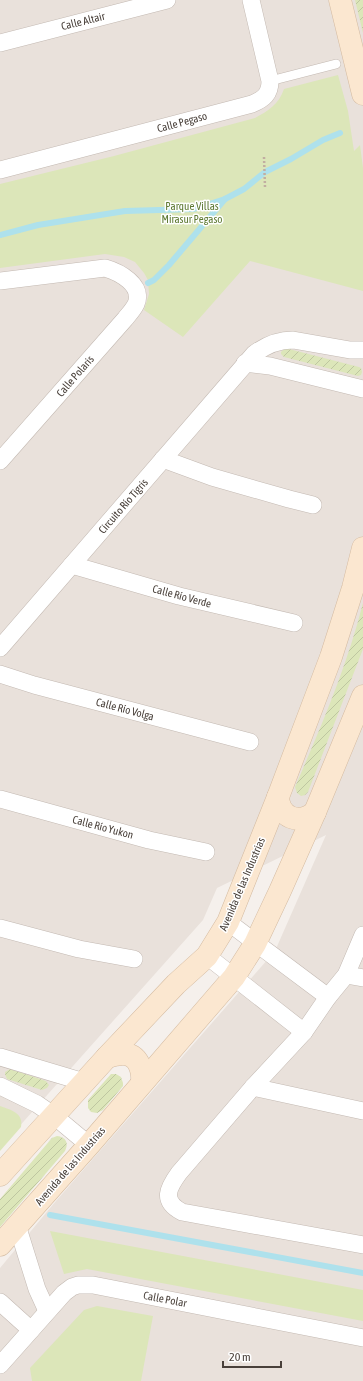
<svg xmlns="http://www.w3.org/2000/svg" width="363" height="1381" font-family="'Asap Condensed',sans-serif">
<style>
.residential{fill:#e9e1db}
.green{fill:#dce6b9}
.garden{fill:url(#garden-furrows)}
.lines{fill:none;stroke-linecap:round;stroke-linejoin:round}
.stream{stroke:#aee1ec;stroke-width:6}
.lane-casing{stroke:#c3b9b2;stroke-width:10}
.street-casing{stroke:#c3b9b2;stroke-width:18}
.secondary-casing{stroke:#d4bba1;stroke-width:23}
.path{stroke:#c1aea1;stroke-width:2.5;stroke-dasharray:2 2;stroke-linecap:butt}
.lane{stroke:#fff;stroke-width:9}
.street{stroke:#fff;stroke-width:17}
.secondary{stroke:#fbe7d0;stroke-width:22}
.labels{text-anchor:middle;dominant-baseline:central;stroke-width:3;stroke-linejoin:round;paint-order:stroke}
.street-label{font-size:11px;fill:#49403a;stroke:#fff}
.park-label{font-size:11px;fill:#5c7830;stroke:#fff}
</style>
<defs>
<pattern id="garden-furrows" width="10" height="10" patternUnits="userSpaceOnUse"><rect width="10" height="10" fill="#dce6b9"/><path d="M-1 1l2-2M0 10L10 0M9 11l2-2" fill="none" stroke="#bec6a0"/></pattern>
</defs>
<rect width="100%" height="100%" fill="#f5f0ec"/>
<!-- residential -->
<path class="residential" d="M0 0H363V1381H0V1268L56 1201 275 951 326 835 217 888 203 920 0 1148Z"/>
<!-- green -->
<g class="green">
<path d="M338 75 348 111 354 151 360 145 363 168V291L250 261 183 337 144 310 149 294 148 280 144 273 135 262 124 257 105 254 0 268V184L114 156 255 118C268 111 279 104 284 89Z"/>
<path d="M0 1106C11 1110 24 1113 21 1127L0 1151Z"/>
<path d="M50 1231 363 1290V1321L87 1269 64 1274Z"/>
<path d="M97 1306 153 1316 141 1381H32L30 1368 84 1310Z"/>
</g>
<!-- garden -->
<g class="garden">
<path d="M355 0H363V33Z"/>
<path d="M285 348 359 367 361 368 362 372 361 375 358 376 284 357 281 354V352Z"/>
<path d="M363 603V649L308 792 305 795 301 796 297 793 295 787C321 727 347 666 363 603Z"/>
<path d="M10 1069 46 1081 49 1085 47 1088 42 1090 7 1079 5 1074V1072Z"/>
<path d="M111 1074H116L121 1077 123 1083V1086L103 1110 97 1113 91 1112 88 1108V1100Z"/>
<path d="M57 1136C66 1137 69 1143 65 1151L0 1227V1199L52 1138Z"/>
</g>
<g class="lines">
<!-- stream -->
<g class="stream">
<path d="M0 235 38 225 125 211 194 209 225 199 244 189 265 172 291 159 323 140 340 133"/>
<path d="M148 283 154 280 169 265 225 199"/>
<path d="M50 1215 363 1273"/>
</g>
<!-- lane casing -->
<g class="lane-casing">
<path id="lane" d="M270 81 336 64"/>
</g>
<!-- street casing -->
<g class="street-casing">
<g id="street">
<path d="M0 43 167 0"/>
<path d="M0 170 252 104C264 99 270 94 270 81L251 0"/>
<path d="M0 281 105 268C119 272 144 285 136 304 133 310 129 314 125 319L0 461"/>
<path d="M245 363 270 366 363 389"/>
<path d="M163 459 212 477 289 499 313 505"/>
<path d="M72 565 179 596 294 623"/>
<path d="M0 648 254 354C266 345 278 340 293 340L350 350H363"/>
<path d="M0 674 34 685 250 742"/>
<path d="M0 799 149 840 206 852"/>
<path d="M228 922 328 997"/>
<path d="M0 928 79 949 134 959"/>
<path d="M363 935 346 975 328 997 304 1032 253 1087 179 1173C168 1188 161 1201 182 1212L363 1245"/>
<path d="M207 956 304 1032"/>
<path d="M346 975 363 978"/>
<path d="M0 1057 84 1082"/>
<path d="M0 1086 37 1104 53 1115 89 1145"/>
<path d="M253 1087 363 1111"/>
<path d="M17 1225 37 1289 47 1311"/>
<path d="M0 1302 31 1330"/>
<path d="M0 1365 64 1293 72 1287 78 1285H93L363 1338"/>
</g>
</g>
<!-- secondary casing -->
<g class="secondary-casing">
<g id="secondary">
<path d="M340 0 363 94"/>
<path d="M278 797C279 817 299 826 315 812"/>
<path d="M107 1057C112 1056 117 1054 123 1054 139 1054 143 1071 142 1083"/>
<path d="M0 1175 107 1057 176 984 207 956 228 922 278 797 331 657 353 588 363 548"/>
<path d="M0 1245 89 1145 234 977 255 944 280 891 315 812 363 696"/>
</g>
</g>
<!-- path -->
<path class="path" d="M264 157 265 187"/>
<!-- lane -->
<use href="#lane" class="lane"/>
<!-- street -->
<use href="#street" class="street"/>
<!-- secondary -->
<use href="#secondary" class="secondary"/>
</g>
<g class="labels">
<!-- street labels -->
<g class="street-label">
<text transform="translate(83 21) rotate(-14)">Calle Altair</text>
<text transform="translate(182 122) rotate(-15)">Calle Pegaso</text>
<text transform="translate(75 376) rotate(-49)">Calle Polaris</text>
<text transform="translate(123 506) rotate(-49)">Circuito Río Tigris</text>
<text transform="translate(182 596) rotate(15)">Calle Río Verde</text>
<text transform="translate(125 709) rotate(15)">Calle Río Volga</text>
<text transform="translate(103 827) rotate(15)">Calle Río Yukon</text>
<text transform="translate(242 884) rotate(-67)">Avenida de las Industrias</text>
<text transform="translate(70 1166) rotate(-49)">Avenida de las Industrias</text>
<text transform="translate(165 1299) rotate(11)">Calle Polar</text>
</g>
<!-- park labels -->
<g class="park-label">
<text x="192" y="206">Parque Villas<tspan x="192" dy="13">Mirasur Pegaso</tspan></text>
</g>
</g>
<!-- scale -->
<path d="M223 1361v6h58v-6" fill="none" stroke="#49403a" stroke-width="2"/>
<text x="229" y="1361" font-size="12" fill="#49403a" stroke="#ffffff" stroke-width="3" paint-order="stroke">20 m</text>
</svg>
